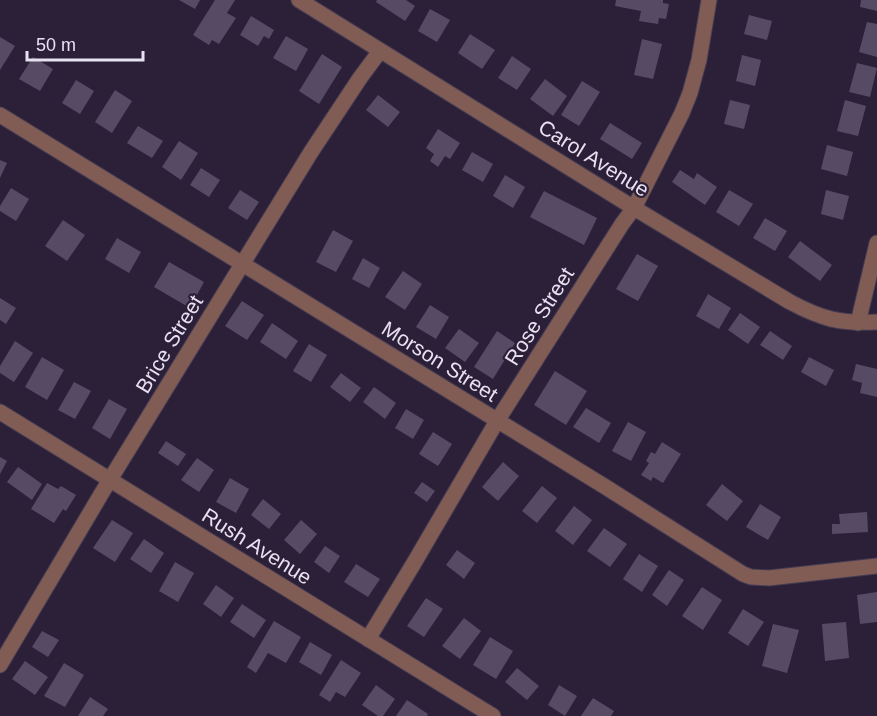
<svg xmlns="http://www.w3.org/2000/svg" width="877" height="716" font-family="Helvetica,sans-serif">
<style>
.building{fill:#574a65}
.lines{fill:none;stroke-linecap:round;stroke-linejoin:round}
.street-casing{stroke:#453b52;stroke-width:17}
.street{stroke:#805c55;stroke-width:15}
.labels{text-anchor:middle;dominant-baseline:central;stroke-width:4.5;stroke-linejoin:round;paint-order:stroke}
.street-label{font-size:21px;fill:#e8e1f1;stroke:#2b2038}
</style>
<rect width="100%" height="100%" fill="#2b2038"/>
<!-- building -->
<g class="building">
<path d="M179 0H200L195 9Z"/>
<path d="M215 0H235L227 13 236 18 219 44 212 40 209 45 193 35Z"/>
<path d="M377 0H406L415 6 405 21 376 2Z"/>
<path d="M616 0H663V3L669 4 666 19 659 18 658 24 639 21 641 11 615 6Z"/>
<path d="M861 0H877V11L860 7Z"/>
<path d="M430 9 450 20 437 42 418 31Z"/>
<path d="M749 15 772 21 767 40 744 34Z"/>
<path d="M251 16 274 30 269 39 264 36 258 46 240 35Z"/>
<path d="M867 22 877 24V57L859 52Z"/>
<path d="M470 34 495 50 482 69 458 53Z"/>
<path d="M286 36 308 49 296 71 273 58Z"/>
<path d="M0 37 15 46 0 70Z"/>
<path d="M642 39 662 44 653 79 634 75Z"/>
<path d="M322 54 342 67 319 104 299 91Z"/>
<path d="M742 55 761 60 755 86 736 81Z"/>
<path d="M512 56 531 69 517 90 498 78Z"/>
<path d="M33 57 53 69 40 91 19 79Z"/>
<path d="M857 63 877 68 870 97 849 92Z"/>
<path d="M545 79 567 96 553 116 530 99Z"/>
<path d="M76 80 94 91 80 114 62 103Z"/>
<path d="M582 81 600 92 579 126 561 115Z"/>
<path d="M115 90 132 101 112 133 95 122Z"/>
<path d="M378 95 400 112 388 127 366 110Z"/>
<path d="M730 100 750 105 744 129 724 124Z"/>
<path d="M845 100 866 106 858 136 837 131Z"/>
<path d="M610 123 642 143 632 159 600 139Z"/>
<path d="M138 126 163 141 152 158 127 143Z"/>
<path d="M438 129 460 143 450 159 445 156 438 167 430 161 434 154 426 148Z"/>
<path d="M179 141 198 153 181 180 162 167Z"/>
<path d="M827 145 853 152 847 176 821 169Z"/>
<path d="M472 152 493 164 483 182 462 170Z"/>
<path d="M0 160 7 163 0 178Z"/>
<path d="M201 168 220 180 209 197 190 185Z"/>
<path d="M680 170 694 179 697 173 717 187 705 205 672 182Z"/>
<path d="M505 175 525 187 513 208 493 196Z"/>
<path d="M11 188 29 199 16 221 0 211V206Z"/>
<path d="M240 190 259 202 247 220 228 208Z"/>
<path d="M729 190 753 204 739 226 716 212Z"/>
<path d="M826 190 849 196 843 220 821 214Z"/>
<path d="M544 191 597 218 584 245 530 217Z"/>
<path d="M765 218 787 231 775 251 753 238Z"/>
<path d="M63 220 85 235 67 261 45 246Z"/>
<path d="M333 230 353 241 336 272 316 262Z"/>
<path d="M117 238 141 252 129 273 105 259Z"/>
<path d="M800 241 832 265 820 281 788 257Z"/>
<path d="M637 254 658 266 638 301 616 289Z"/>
<path d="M363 258 380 268 369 288 352 279Z"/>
<path d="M169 262 204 282 190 308 154 287Z"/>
<path d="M403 271 422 284 405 310 385 297Z"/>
<path d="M708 294 731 308 719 329 696 316Z"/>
<path d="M0 298 16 308 6 324 0 320Z"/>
<path d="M242 301 264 315 247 340 225 326Z"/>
<path d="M430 305 449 317 436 339 416 327Z"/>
<path d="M740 313 760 327 748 344 728 330Z"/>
<path d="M272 323 298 341 286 359 260 342Z"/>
<path d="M459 329 479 343 465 362 445 348Z"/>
<path d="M497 331 515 343 493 379 474 367Z"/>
<path d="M770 331 792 346 783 360 760 345Z"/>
<path d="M15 341 33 353 14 382 0 373V366Z"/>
<path d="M309 344 327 355 311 382 293 371Z"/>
<path d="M42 357 64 370 47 400 25 387Z"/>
<path d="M809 357 834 370 826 386 801 372Z"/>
<path d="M856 364 877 369V397L860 393 862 383 852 380Z"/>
<path d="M555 371 587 391 566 425 534 405Z"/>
<path d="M341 373 361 388 350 402 330 387Z"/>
<path d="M74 382 91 391 75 419 58 410Z"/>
<path d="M374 387 396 403 385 419 363 402Z"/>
<path d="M109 399 127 409 110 439 92 428Z"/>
<path d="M586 408 611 423 599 443 573 427Z"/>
<path d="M406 409 424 420 413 439 395 428Z"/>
<path d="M628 422 646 432 631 461 612 451Z"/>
<path d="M433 432 452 444 438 466 419 454Z"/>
<path d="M166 441 186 454 178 466 158 453Z"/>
<path d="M662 442 681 454 663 483 653 477 651 481 641 475 649 463 646 461 651 452 655 454Z"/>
<path d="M0 457 7 461 0 474Z"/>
<path d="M197 458 214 470 199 492 181 480Z"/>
<path d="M503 462 519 476 498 501 482 487Z"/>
<path d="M18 467 42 484 32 500 7 482Z"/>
<path d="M230 478 249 489 236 513 216 502Z"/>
<path d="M422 482 435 491 427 502 414 493Z"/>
<path d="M47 483 58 489 61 486 76 495 66 511 63 509 54 523 31 509Z"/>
<path d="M722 484 743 501 727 521 706 505Z"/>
<path d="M542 486 557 498 537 523 522 511Z"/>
<path d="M263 499 281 514 269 529 251 515Z"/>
<path d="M760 504 781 517 768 540 746 527Z"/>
<path d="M574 506 592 520 573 545 555 531Z"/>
<path d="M867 512 868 532 832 534V524H840L839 514Z"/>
<path d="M112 520 133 533 115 562 93 548Z"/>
<path d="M301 520 317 534 300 554 284 540Z"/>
<path d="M604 528 627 544 610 567 587 551Z"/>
<path d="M144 539 164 553 151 573 130 559Z"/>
<path d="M325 546 340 556 329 573 314 562Z"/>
<path d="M457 550 475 563 464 579 446 565Z"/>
<path d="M639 554 658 566 642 592 623 579Z"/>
<path d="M175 562 194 573 178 602 159 591Z"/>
<path d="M356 564 380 579 368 597 344 582Z"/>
<path d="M669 570 684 580 667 606 652 595Z"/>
<path d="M216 585 234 598 221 617 203 604Z"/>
<path d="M702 587 722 600 703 630 682 616Z"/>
<path d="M877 592V622L860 624 857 595Z"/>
<path d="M426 598 443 609 424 637 407 626Z"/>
<path d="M242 604 266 620 254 638 230 622Z"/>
<path d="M743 609 764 622 748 646 728 633Z"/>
<path d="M464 618 481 631 460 659 442 646Z"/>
<path d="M274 621 301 637 286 663 268 653 256 673 247 667Z"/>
<path d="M846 622 849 658 825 661 822 624Z"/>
<path d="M773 624 799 630 787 673 762 666Z"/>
<path d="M42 631 59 640 48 657 32 647Z"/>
<path d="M490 637 513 651 496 679 473 665Z"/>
<path d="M310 642 332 655 321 675 299 662Z"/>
<path d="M341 660 361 673 345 697 336 692 330 702 319 695Z"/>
<path d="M25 661 48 677 35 695 12 679Z"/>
<path d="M64 663 84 675 65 707 44 696Z"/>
<path d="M517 668 539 686 527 700 505 682Z"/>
<path d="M376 685 395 699 383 716H378L362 705Z"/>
<path d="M559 685 577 696 565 716 548 705Z"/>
<path d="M90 697 108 709 103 716H78Z"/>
<path d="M593 698 614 711 611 716H581Z"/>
<path d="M407 700 428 714 427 716H396Z"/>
</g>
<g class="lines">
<!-- street casing -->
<g class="street-casing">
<g id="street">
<path d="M299 0 634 208 790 302C822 319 840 324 877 322"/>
<path d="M0 115 604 486 743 574 751 577 769 578 877 566"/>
<path d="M858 323 877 243"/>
<path d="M0 412 493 716"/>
<path d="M368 639 414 563 497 421 622 224 634 208 682 113 690 93 699 60 709 0"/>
<path d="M0 665 103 491 311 152 360 78 380 51"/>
</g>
</g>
<!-- street -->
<use href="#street" class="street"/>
</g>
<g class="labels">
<!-- street labels -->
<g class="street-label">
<text transform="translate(594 158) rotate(32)">Carol Avenue</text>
<text transform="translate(539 316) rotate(-58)">Rose Street</text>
<text transform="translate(169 344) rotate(-59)">Brice Street</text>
<text transform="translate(440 361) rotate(32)">Morson Street</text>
<text transform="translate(257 546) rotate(32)">Rush Avenue</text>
</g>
</g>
<!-- scale -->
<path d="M27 51v9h116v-9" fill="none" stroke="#e8e1f1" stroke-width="3"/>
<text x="36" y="51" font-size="18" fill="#e8e1f1" stroke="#2b2038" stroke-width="4.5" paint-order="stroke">50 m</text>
</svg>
